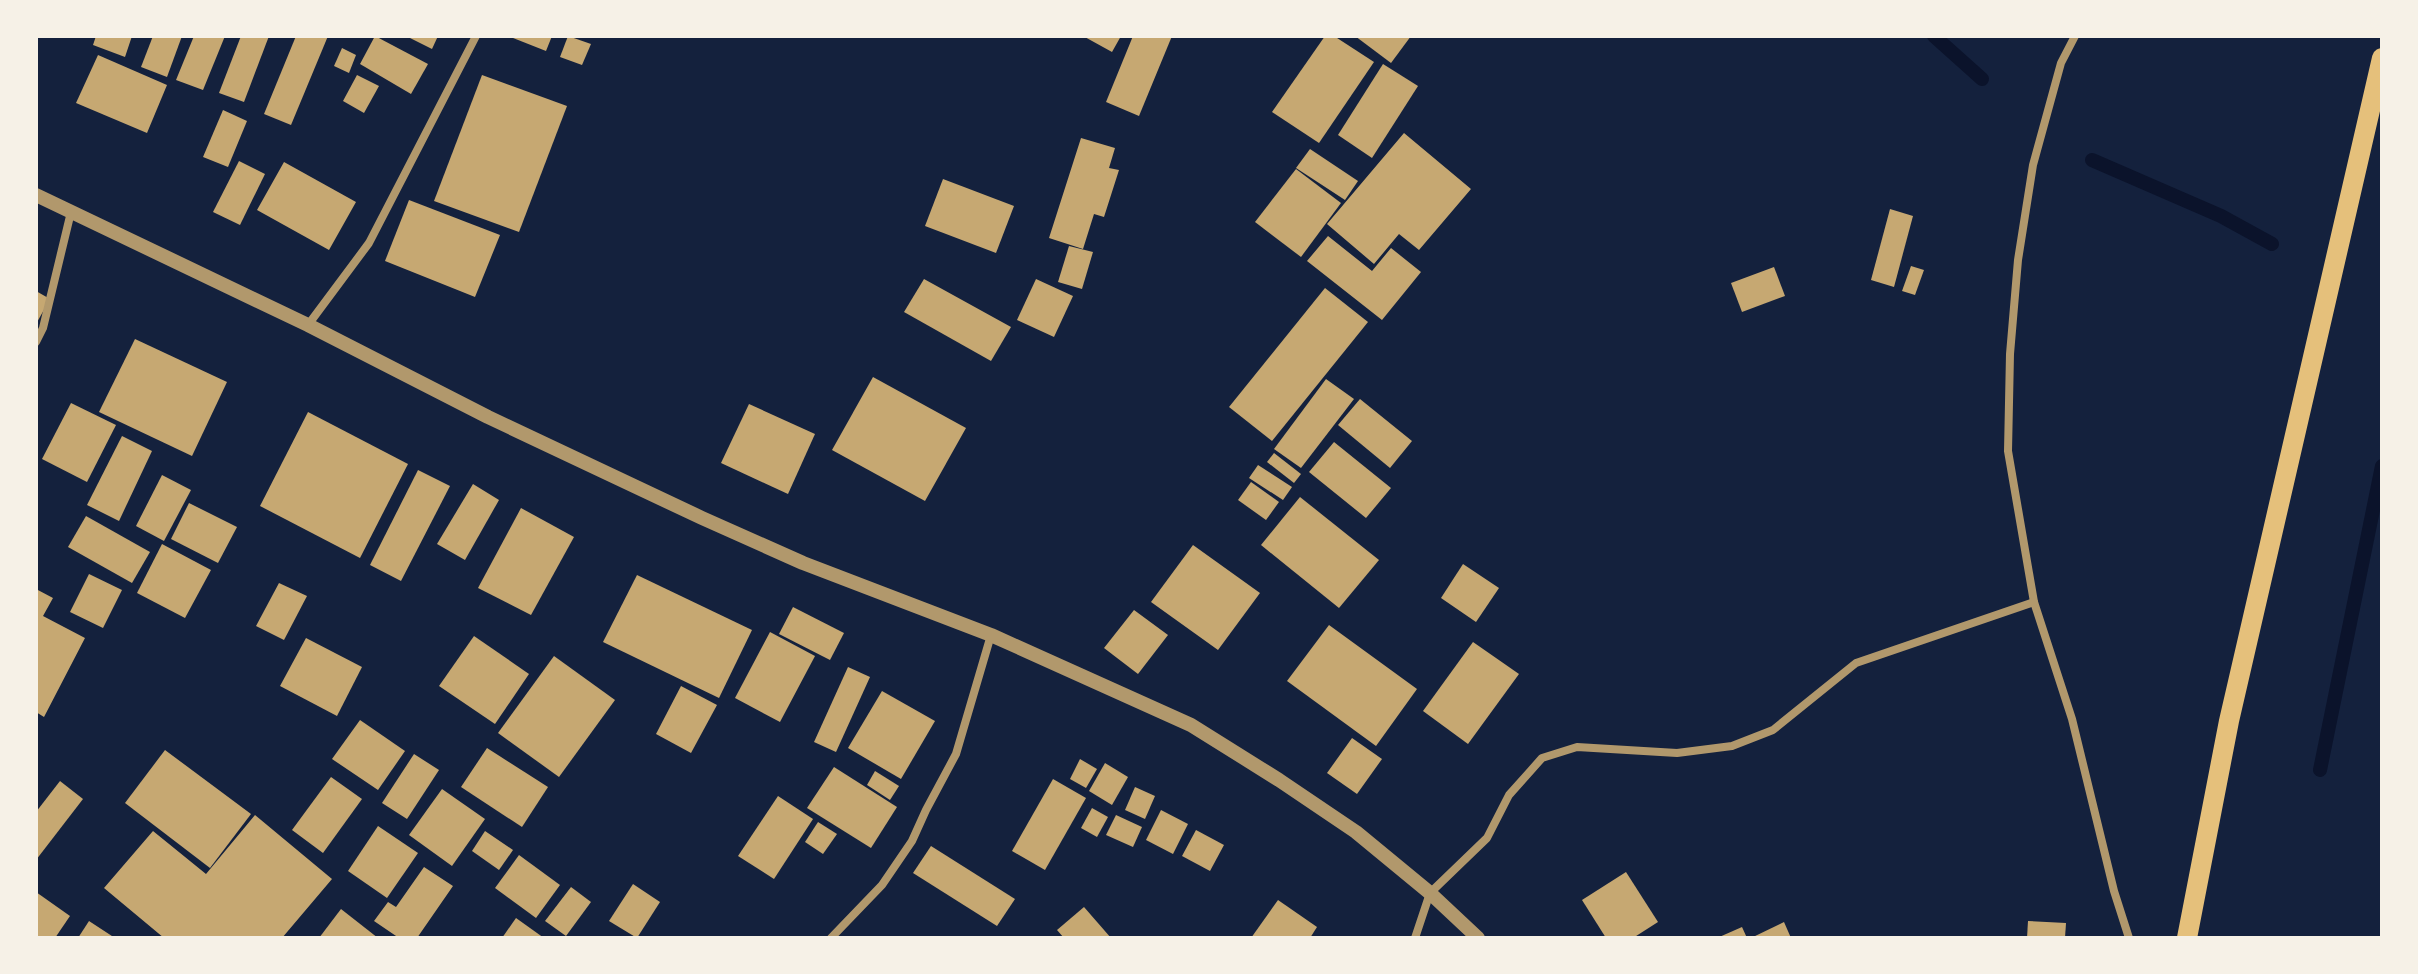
<svg xmlns="http://www.w3.org/2000/svg" width="2418" height="974" font-family="Helvetica,sans-serif">
<style>
.lines{fill:none;stroke-linecap:round;stroke-linejoin:round}
.stream{stroke:#0b132b;stroke-width:14}
.building{fill:#c6a872}
.minor{stroke:#b1986c;stroke-width:8}
.tertiary{stroke:#b1986c;stroke-width:14}
.primary{stroke:#e5c07b;stroke-width:20}
</style>
<rect width="100%" height="100%" fill="#14213d"/>
<g class="lines">
<!-- stream -->
<g class="stream">
<path d="M1934 36 1982 79"/>
<path d="M2092 160 2221 216 2272 244"/>
<path d="M2320 770 2382 466"/>
</g>
</g>
<!-- building -->
<g class="building">
<path d="M96 36H132L125 57 93 45Z"/>
<path d="M153 36H182L167 77 141 67Z"/>
<path d="M194 36H225L203 90 176 80Z"/>
<path d="M241 36H269L244 102 219 93Z"/>
<path d="M296 36H328L291 125 264 114Z"/>
<path d="M375 36 428 64 411 94 360 64Z"/>
<path d="M406 36H438L432 49Z"/>
<path d="M508 36H552L546 51Z"/>
<path d="M568 36 591 44 582 65 560 57Z"/>
<path d="M1083 36H1121L1112 52Z"/>
<path d="M1133 36H1172L1139 116 1106 102Z"/>
<path d="M1325 36H1334L1374 62 1319 143 1272 112Z"/>
<path d="M1355 36H1411L1391 63Z"/>
<path d="M342 48 356 55 349 73 334 66Z"/>
<path d="M98 55 167 85 147 133 76 103Z"/>
<path d="M1383 64 1418 86 1372 158 1338 135Z"/>
<path d="M357 75 379 86 364 113 343 101Z"/>
<path d="M482 75 567 106 519 232 434 201Z"/>
<path d="M223 110 247 121 228 167 203 157Z"/>
<path d="M1404 133 1471 189 1419 250 1399 234 1374 264 1327 224Z"/>
<path d="M1081 138 1115 148 1109 168 1119 170 1104 217 1094 214 1083 249 1049 238Z"/>
<path d="M1310 149 1358 181 1345 200 1296 168Z"/>
<path d="M239 161 265 174 240 225 213 212Z"/>
<path d="M284 162 356 202 329 250 257 210Z"/>
<path d="M1296 169 1341 203 1301 257 1255 222Z"/>
<path d="M943 179 1014 206 996 253 925 226Z"/>
<path d="M409 200 500 235 475 297 385 261Z"/>
<path d="M1890 209 1913 216 1894 287 1871 280Z"/>
<path d="M1328 236 1372 271 1391 248 1421 272 1382 320 1307 261Z"/>
<path d="M1069 246 1093 252 1082 289 1058 282Z"/>
<path d="M1911 266 1924 270 1915 295 1902 291Z"/>
<path d="M1774 267 1785 296 1742 312 1731 283Z"/>
<path d="M924 279 1011 327 991 361 904 312Z"/>
<path d="M1036 279 1073 296 1054 337 1017 320Z"/>
<path d="M1325 288 1368 322 1272 441 1229 407Z"/>
<path d="M36 291 50 299 36 324Z"/>
<path d="M135 339 227 382 192 456 99 412Z"/>
<path d="M873 377 966 428 925 501 832 450Z"/>
<path d="M1326 379 1354 399 1301 468 1274 449Z"/>
<path d="M1360 399 1412 441 1390 468 1338 425Z"/>
<path d="M71 403 116 425 87 482 42 459Z"/>
<path d="M749 404 815 434 788 494 721 463Z"/>
<path d="M308 412 408 464 360 558 260 506Z"/>
<path d="M122 436 152 451 119 521 87 505Z"/>
<path d="M1334 442 1391 488 1366 518 1309 472Z"/>
<path d="M1274 453 1301 474 1294 483 1267 462Z"/>
<path d="M1258 465 1292 487 1283 500 1249 478Z"/>
<path d="M418 470 450 486 401 581 370 565Z"/>
<path d="M162 475 191 490 164 541 136 526Z"/>
<path d="M1251 482 1279 502 1266 520 1238 500Z"/>
<path d="M473 484 499 500 465 560 437 544Z"/>
<path d="M1300 497 1379 560 1339 608 1261 545Z"/>
<path d="M189 503 237 527 218 563 171 539Z"/>
<path d="M521 508 574 537 531 615 478 588Z"/>
<path d="M86 516 150 552 132 583 68 547Z"/>
<path d="M162 544 211 570 185 618 137 593Z"/>
<path d="M1193 545 1260 593 1218 650 1151 602Z"/>
<path d="M1463 564 1499 588 1476 622 1441 598Z"/>
<path d="M89 574 122 590 103 628 70 612Z"/>
<path d="M637 575 752 630 719 698 603 642Z"/>
<path d="M279 583 307 596 284 640 256 626Z"/>
<path d="M36 589 53 598 43 616 85 638 44 717 36 712Z"/>
<path d="M793 607 844 633 830 660 779 634Z"/>
<path d="M1134 610 1168 635 1138 674 1104 648Z"/>
<path d="M1329 625 1417 689 1376 746 1287 681Z"/>
<path d="M770 632 815 656 780 722 735 698Z"/>
<path d="M474 636 529 674 495 724 439 686Z"/>
<path d="M306 638 362 667 337 716 280 686Z"/>
<path d="M1473 642 1519 674 1468 744 1423 711Z"/>
<path d="M554 656 615 700 559 777 498 733Z"/>
<path d="M848 667 870 677 836 752 814 742Z"/>
<path d="M681 686 717 705 691 753 656 734Z"/>
<path d="M882 691 935 721 901 779 848 748Z"/>
<path d="M360 720 405 751 378 790 332 759Z"/>
<path d="M1352 738 1382 759 1357 794 1327 773Z"/>
<path d="M487 748 548 787 522 827 461 787Z"/>
<path d="M165 750 251 814 210 868 125 803Z"/>
<path d="M414 754 439 770 407 819 382 803Z"/>
<path d="M1080 759 1097 769 1086 788 1070 779Z"/>
<path d="M1105 763 1128 777 1112 805 1089 791Z"/>
<path d="M834 767 897 807 871 848 807 808Z"/>
<path d="M875 771 899 786 890 800 867 785Z"/>
<path d="M331 777 362 799 323 853 292 830Z"/>
<path d="M1053 779 1086 798 1045 870 1012 851Z"/>
<path d="M60 781 83 799 36 860V812Z"/>
<path d="M1135 787 1155 796 1145 819 1125 810Z"/>
<path d="M442 789 485 819 452 866 409 835Z"/>
<path d="M778 796 813 819 774 879 738 856Z"/>
<path d="M1092 808 1108 817 1097 837 1081 828Z"/>
<path d="M1161 810 1188 824 1173 854 1146 840Z"/>
<path d="M255 815 332 879 282 938H164L104 888 153 831 206 874Z"/>
<path d="M1116 815 1142 827 1133 847 1106 835Z"/>
<path d="M818 822 837 834 823 854 805 842Z"/>
<path d="M378 826 418 853 387 898 348 871Z"/>
<path d="M1196 830 1224 845 1210 871 1182 856Z"/>
<path d="M485 831 513 850 499 870 472 851Z"/>
<path d="M931 846 1015 899 997 926 913 873Z"/>
<path d="M519 855 560 885 536 918 495 888Z"/>
<path d="M424 867 453 886 417 938H399L374 921 388 902 396 907Z"/>
<path d="M1626 872 1658 922 1633 938H1606L1582 900Z"/>
<path d="M633 884 660 902 637 938 609 921Z"/>
<path d="M571 887 591 902 566 936 545 921Z"/>
<path d="M36 892 70 916 55 938H36Z"/>
<path d="M1278 900 1317 927 1310 938H1251Z"/>
<path d="M1084 907 1111 938H1064L1057 930Z"/>
<path d="M341 909 378 938H319Z"/>
<path d="M516 918 544 938H502Z"/>
<path d="M89 921 115 938H78Z"/>
<path d="M2028 921 2066 923 2065 938H2027Z"/>
<path d="M1784 922 1791 938H1751Z"/>
<path d="M1742 927 1747 938H1717Z"/>
</g>
<g class="lines">
<!-- minor -->
<g class="minor">
<path d="M2075 36 2061 63 2033 165 2018 260 2010 354 2008 451 2034 602 2072 719 2114 891 2129 938"/>
<path d="M308 325 369 243 476 36"/>
<path d="M36 342 43 328 71 212"/>
<path d="M831 938 882 885 912 841 926 810 956 754 991 635"/>
<path d="M1415 938 1430 893 1487 838 1509 795 1542 758 1577 747 1677 753 1732 746 1773 730 1856 663 2034 602"/>
</g>
<!-- tertiary -->
<path class="tertiary" d="M36 195 308 325 488 417 702 518 803 563 991 635 1191 725 1279 780 1356 832 1430 893 1478 938"/>
<!-- primary -->
<path class="primary" d="M2187 938 2229 721 2382 58"/>
</g>
<!-- border -->
<rect width="2418" height="974" fill="none" stroke="#f6f1e7" stroke-width="76"/>
</svg>
